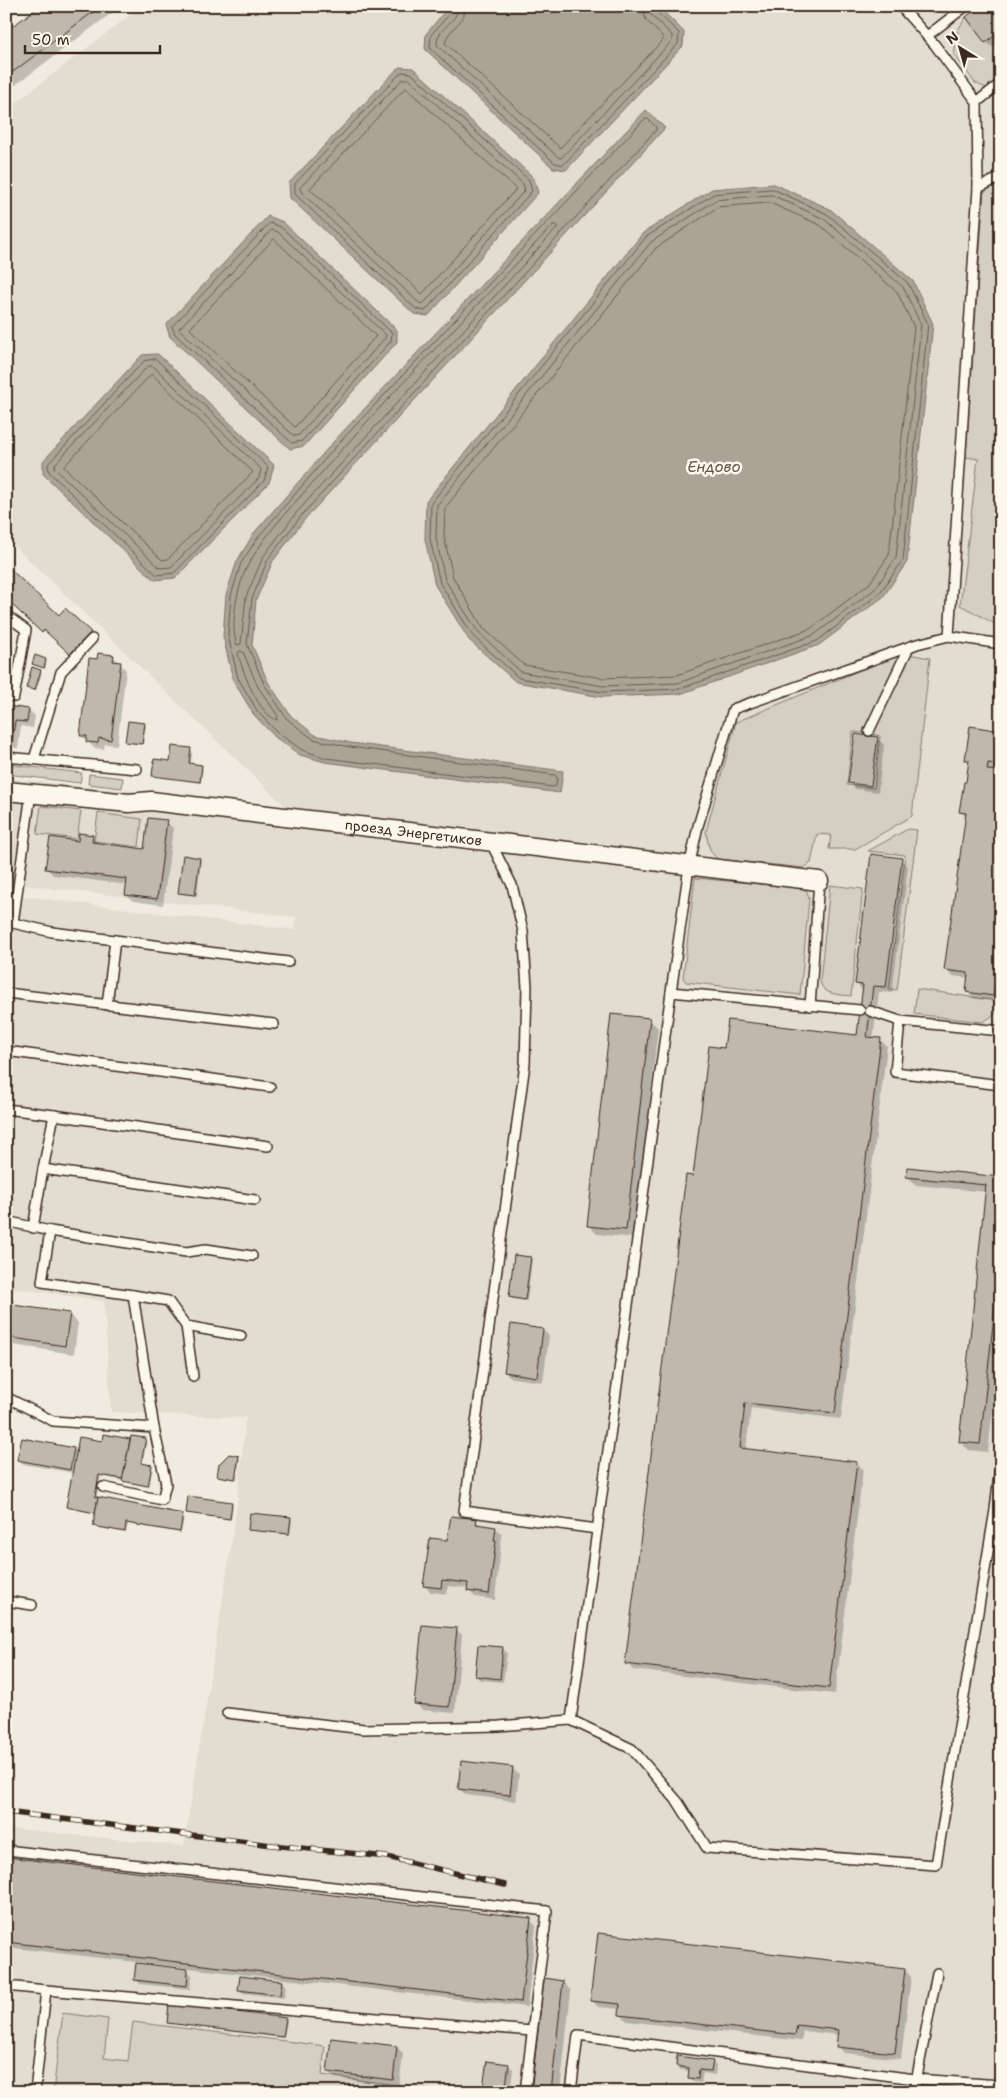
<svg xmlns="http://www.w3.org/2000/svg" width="1007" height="2098" font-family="'Shantell Sans',sans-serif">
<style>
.built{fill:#e2dcd1}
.green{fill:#d5cec3;stroke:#887c70}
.water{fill:#aca397;stroke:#7f7367}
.shadow{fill:#0003}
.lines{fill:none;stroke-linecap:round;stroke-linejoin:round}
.shore{stroke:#685a4e;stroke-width:1}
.building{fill:#c0b8ad;stroke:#3b2a1e}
.service-casing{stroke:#3b2a1e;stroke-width:12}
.minor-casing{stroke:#3b2a1e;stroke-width:21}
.service{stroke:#fbf7ec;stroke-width:9}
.minor{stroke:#fbf7ec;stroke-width:18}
.rail-casing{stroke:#3b2a1e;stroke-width:5.5}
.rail{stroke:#fbf7ec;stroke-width:4;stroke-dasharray:11;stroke-linecap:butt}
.labels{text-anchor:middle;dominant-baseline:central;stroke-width:5;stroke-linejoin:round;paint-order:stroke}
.street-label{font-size:14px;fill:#3b2a1e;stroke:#fbf7ec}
.water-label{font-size:15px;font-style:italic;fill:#635448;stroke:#fbf7ec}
</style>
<rect width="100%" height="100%" fill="#f0ebe0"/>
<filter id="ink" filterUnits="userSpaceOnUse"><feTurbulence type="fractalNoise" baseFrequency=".02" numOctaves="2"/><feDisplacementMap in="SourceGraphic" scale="10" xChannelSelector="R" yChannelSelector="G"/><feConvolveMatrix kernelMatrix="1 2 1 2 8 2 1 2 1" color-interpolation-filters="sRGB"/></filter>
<g filter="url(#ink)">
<!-- built -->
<path class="built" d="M142 6H1001V2092H6V1828L184 1846 236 1513 246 1415 244 1418 111 1412 104 1301 6 1287V894L294 930 296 917 6 883V778L286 807 6 538V110Z"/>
<!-- green -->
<g class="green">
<path d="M966 17 985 42 1001 31V76L986 88 975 83 954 54 958 30Z"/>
<path d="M1001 182V627L960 605 978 459 966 457 984 191Z"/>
<path d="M901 653 864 733 853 732 847 785 874 788 880 736 871 734 908 654 930 658 912 816 855 849H829L831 835 817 834 811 863 804 868 718 859C708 852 708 842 706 831L736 722Z"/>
<path d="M6 764 82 773 80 783 6 774Z"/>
<path d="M89 774 123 778 122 788 88 784Z"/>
<path d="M41 806 81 811 77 839 37 834Z"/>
<path d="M98 813 142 819 139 847 94 841Z"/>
<path d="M908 829 917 830 897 990 889 989 905 855 868 851Z"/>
<path d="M695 878 802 888 807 891 809 899 800 995 686 982 683 978Z"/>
<path d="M830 885 863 889 851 996C839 994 823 996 820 981Z"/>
<path d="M917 989 991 1000 995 1004V1014L983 1022 914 1014Z"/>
<path d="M63 2013 108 2019 104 2058 128 2061 133 2022 325 2046 322 2075 447 2092H53Z"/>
</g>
<!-- water -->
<g class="water">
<path d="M449 6H658L684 32 683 46 566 170 553 168 425 49 426 34Z"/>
<path d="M399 67 413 68 534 178 538 193 428 316 414 314 290 198 289 183Z"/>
<path d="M646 110 665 128 305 519 273 561 256 600 252 645 268 682 291 716 315 735 351 743 563 771 560 793 325 762 300 755 275 737 254 715 233 680 223 636 226 595 237 561 254 533 335 440Z"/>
<path d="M774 184 830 209 913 281 933 324 907 562 883 597 819 645 680 694 602 697 516 682 469 640 435 585 425 539 426 501 643 233 712 189Z"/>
<path d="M268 216 283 222 397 330V342L304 446 290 449 170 337 166 325Z"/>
<path d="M158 354 274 465 269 483 175 578 154 580 43 474V461L142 355Z"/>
</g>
<!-- shadow -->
<g class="shadow">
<path d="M42 6H121L6 92V33Z"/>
<path d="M1001 6V42L993 48 986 42Z"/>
<path d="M6 597 59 617 65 610 91 635 72 655 47 631 44 633Z"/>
<path d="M113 656 126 670 117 745 105 744 104 749 94 748 81 735 99 661Z"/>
<path d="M46 660 47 662 45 669 34 664Z"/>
<path d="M40 671 42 673 36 691 29 689 28 687Z"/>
<path d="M6 707 29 710 35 716 33 728 21 726 18 748 6 746Z"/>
<path d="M144 724 146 726 143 745 128 743 127 741Z"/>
<path d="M1001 732V770L994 769 993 772 1001 775 999 1002 973 998 967 992 969 978 952 976 945 969 967 818 961 812 970 762 967 759Z"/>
<path d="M877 738 884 745 878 792 856 789 849 782Z"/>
<path d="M191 750 192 751 191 765 203 768 201 783 153 775Z"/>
<path d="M166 822 173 828 163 905 133 901 126 895 128 885 53 875 47 869 79 842 92 836 98 844 145 850Z"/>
<path d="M200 859 201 861 197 896 181 894 180 892Z"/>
<path d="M901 860 908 866 892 993 879 992 873 1039 880 1040 887 1046 841 1419 751 1408 746 1450 856 1463 863 1469 835 1694 633 1670 627 1663 695 1177 725 1050 858 1037 862 990 856 983Z"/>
<path d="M650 1020 658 1028 634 1238 597 1234 588 1225Z"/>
<path d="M907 1176 1001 1179V1335L988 1452 969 1450 960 1442 987 1192 916 1185Z"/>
<path d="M530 1259 532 1260 527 1301 512 1299 510 1297Z"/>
<path d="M6 1293 14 1300 13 1306 69 1314 78 1323 74 1354 6 1344Z"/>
<path d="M543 1330 549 1336 543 1382 512 1378 505 1372Z"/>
<path d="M104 1436 131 1441 145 1440 147 1441 142 1465 153 1468 149 1487 101 1476 96 1498 183 1515 184 1517 181 1533 128 1524 126 1533 96 1527 94 1525 96 1514 67 1507 74 1473 23 1464 19 1460 74 1449 78 1453 103 1442Z"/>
<path d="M238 1457 240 1459 237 1480 218 1475Z"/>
<path d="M231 1503 233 1505 231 1520 187 1512Z"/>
<path d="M290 1518 292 1520 290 1535 249 1529Z"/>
<path d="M476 1521 482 1526 495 1528 502 1534 495 1600 475 1597 469 1591V1588L448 1586 447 1594 431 1592 424 1585 448 1541Z"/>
<path d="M456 1629 462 1635 455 1713 422 1710 415 1703Z"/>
<path d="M503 1649 507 1653 503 1682 480 1680 476 1676Z"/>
<path d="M512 1768 519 1775 516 1801 466 1795 459 1789Z"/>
<path d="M6 1858 530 1920 536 1926 527 2007 6 1947Z"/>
<path d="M599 1935 905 1970 911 1977 901 2059 844 2053 838 2046 839 2035 803 2031 801 2041 627 2021 620 2014 621 2009 598 2007 592 2000Z"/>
<path d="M188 1971 192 1975 190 1989 140 1984 136 1979Z"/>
<path d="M281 1982 286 1986 284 1998 243 1993 239 1989Z"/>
<path d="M563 1982 571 1991 560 2092H532Z"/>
<path d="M285 2019 287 2021 284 2038 168 2023Z"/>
<path d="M397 2047 403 2054 399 2086 335 2078 328 2071Z"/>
<path d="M712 2062 716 2066 715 2075 703 2073 701 2083 693 2082 689 2078 690 2071 681 2070 677 2066Z"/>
<path d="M508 2065 513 2069 510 2092H482Z"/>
</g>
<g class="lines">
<!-- shore -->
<g class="shore">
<path d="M453 6 452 11 431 35 430 48 555 163 563 165 678 44 679 33 657 12 655 6"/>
<path d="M459 6C458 22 436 28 437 45L558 157 561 158 672 41V35L651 15 649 6"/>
<path d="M466 6C466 23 448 28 445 43L560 148 663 40V37L646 20 642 6"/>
<path d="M402 72 411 73 529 180 532 191 425 311 416 309 295 194V184Z"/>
<path d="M403 79H409L523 184 525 190 423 304 419 303 302 193 300 188Z"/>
<path d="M406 88 516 189 422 294 310 189Z"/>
<path d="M645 119H648L656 127V130L301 516 268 559 252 599 247 644 264 684 287 719 313 739 350 747 555 775 557 778 556 786 553 787 326 758 302 750 278 733 258 712 238 678 228 635 231 596 241 563 259 536 339 443Z"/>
<path d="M773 189 827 214 908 283 928 324 903 560 879 594 817 641 679 689 602 692 519 678 473 636 440 583 430 539 431 503 646 237 714 194Z"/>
<path d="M772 195 824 219 903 287 921 325 896 558 875 589 814 635 678 683 603 686 521 672 478 632 445 580 436 538 437 505 651 242 716 200Z"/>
<path d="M770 203 820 225 897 292 914 327 889 555 869 584 810 629 677 675 603 678 524 665 483 628 453 577 444 537 445 508 656 248 718 207Z"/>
<path d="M270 223 281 227 392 333 391 341 302 441 292 443 175 334 172 327Z"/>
<path d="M553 225H557V228L297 512 263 557 246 597 241 644 237 645C229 626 238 583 248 565 267 530 298 500 323 471 397 386 477 306 553 225Z"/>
<path d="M272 230 278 232 386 335 385 338 299 435 294 436 179 329Z"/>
<path d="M274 239 376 336 295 427 190 329Z"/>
<path d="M156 359 268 467 264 481 174 573 157 575 49 472 48 464 144 361Z"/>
<path d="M153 366 261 469 259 478 171 567 160 568 54 468 55 464 147 367Z"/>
<path d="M152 374 253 472 168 559 162 560 64 467Z"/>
<path d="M240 651 243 652 258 687 278 716 277 720C258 714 243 672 238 654Z"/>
</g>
</g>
<!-- building -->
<g class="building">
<path d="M40 6H101L6 77V31Z"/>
<path d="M980 6H1001V31L985 43 966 17Z"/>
<path d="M6 565 59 615 65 608 91 632 70 654 44 630 42 633 6 599Z"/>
<path d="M98 653 114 655 113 661 121 662 111 740 99 738 98 743 86 742 87 736H80L89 658 97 659Z"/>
<path d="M35 655 46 659 44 668 32 664Z"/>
<path d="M32 667 41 670 35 690 26 688Z"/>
<path d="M6 706 29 709 27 722 15 721 12 742 6 741Z"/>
<path d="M128 721 145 723 142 744 125 742Z"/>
<path d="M970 726 1001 731V765L988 763 987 770 999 771 997 786 1001 787V943L993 996 966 992 968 973 944 970 966 813 959 812 964 782H966L969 760H965Z"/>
<path d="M855 734 878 737 871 786 848 783Z"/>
<path d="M172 746 191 748 189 763 202 765 200 782 152 776 154 759 170 761Z"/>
<path d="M148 818 167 820 157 899 125 895 127 879 45 869 50 837 78 841 79 833 93 835 92 842 144 849Z"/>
<path d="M871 854 902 858 886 987 873 986 867 1037 881 1038 835 1413 745 1403 740 1448 857 1462 829 1688 625 1664 686 1175 693 1176 709 1046 724 1048 728 1020 857 1035 863 985 855 984Z"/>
<path d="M183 855 200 858 195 895 178 893Z"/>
<path d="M611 1014 650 1018 626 1230 587 1226Z"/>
<path d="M907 1167 1001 1177V1250L980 1444 959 1442 986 1185 906 1177Z"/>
<path d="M514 1255 531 1257 525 1300 509 1297Z"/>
<path d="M6 1304 70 1313 65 1346 6 1337Z"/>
<path d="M511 1324 543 1329 537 1377 504 1372Z"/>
<path d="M103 1434 130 1439 123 1479 99 1475 95 1497H98L95 1513 66 1507 79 1437 102 1441Z"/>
<path d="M131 1436 146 1438 141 1463 152 1465 148 1486 122 1481Z"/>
<path d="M22 1438 74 1448 70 1470 17 1460Z"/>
<path d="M229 1454 239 1456 235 1479 217 1476 219 1464Z"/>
<path d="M188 1496 232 1502 230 1519 186 1513Z"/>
<path d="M98 1497 183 1514 180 1532 126 1523 125 1532 93 1526Z"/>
<path d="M250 1513 291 1517 289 1534 248 1530Z"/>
<path d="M451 1516 477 1519 476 1524 496 1527 494 1541H496L489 1594 467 1591 468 1583 442 1580 441 1588 423 1586 430 1538 447 1540Z"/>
<path d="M422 1625 457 1628 449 1707 414 1704Z"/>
<path d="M478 1645 503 1647 500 1679 475 1676Z"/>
<path d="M461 1761 513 1767 510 1795 458 1789Z"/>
<path d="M6 1857 531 1918 521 2002 6 1942Z"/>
<path d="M598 1933 905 1969 895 2053 836 2047 838 2030 797 2025 795 2035 619 2015 620 2004 590 2001Z"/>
<path d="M136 1963 188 1969 187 1986 134 1980Z"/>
<path d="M240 1976 282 1981 280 1995 238 1990Z"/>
<path d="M544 1978 563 1981 551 2092H531Z"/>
<path d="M169 2004 286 2018 283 2037 167 2023Z"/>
<path d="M331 2038 397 2046 393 2080 327 2072Z"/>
<path d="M677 2056 713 2061 711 2071 699 2070 698 2079 688 2078 689 2068 676 2066Z"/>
<path d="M487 2061 509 2064 505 2092H480L481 2087H483Z"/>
</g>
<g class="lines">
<!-- service casing -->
<g class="service-casing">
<g id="service">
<path d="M900 6 935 45 977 102"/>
<path d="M927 36 966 6"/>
<path d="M978 188 977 102 1001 83"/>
<path d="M6 615 26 630 14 697 6 696"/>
<path d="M949 636 978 188 1001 177"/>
<path d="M869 731 909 647"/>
<path d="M6 757 137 769"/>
<path d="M34 759 61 672 92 639"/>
<path d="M491 843 512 885 523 931 527 987 525 1064 464 1511 597 1529"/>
<path d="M6 922 13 923 31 793"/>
<path d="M13 923 52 932 288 962"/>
<path d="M6 993 274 1024"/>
<path d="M107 1005 115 940"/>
<path d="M810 1006 819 881"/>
<path d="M860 1010 671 992 689 867 698 826 733 709 917 644 949 636 1001 644"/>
<path d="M870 1011 900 1021 895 1072 1001 1085"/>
<path d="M900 1021 1001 1031"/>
<path d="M6 1051 270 1087"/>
<path d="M6 1109 54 1115"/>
<path d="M43 1169 54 1115 268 1146"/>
<path d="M6 1221 50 1231 42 1282 133 1295 154 1428"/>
<path d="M33 1228 43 1169 255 1200"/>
<path d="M50 1231 186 1252 206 1249 252 1256"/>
<path d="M133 1295 168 1301 186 1326 193 1376"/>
<path d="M186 1326 241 1336"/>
<path d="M6 1397 53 1421 154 1428 166 1484 162 1500 103 1487"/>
<path d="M6 1601 32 1605"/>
<path d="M227 1713 364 1729 499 1726 571 1720 632 1749 678 1802 707 1848 936 1865 995 1510 1001 1457"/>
<path d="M571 1720 671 992"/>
<path d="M6 1850 547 1911 525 2092"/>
<path d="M6 1986 46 1990 35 2092"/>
<path d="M46 1990 532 2031"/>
<path d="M571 2092 578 2035 915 2079 1001 2085"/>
<path d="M914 2092 937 1973"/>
</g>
</g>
<!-- minor casing -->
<g class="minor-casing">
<g id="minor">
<path id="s1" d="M6 791 129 803 151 801 819 881"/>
</g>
</g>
<!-- service -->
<use href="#service" class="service"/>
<!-- minor -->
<use href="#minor" class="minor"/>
<!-- rail casing -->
<g class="rail-casing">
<path id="rail" d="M6 1812 272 1845 387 1857 505 1885"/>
</g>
<!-- rail -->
<use href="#rail" class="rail"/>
</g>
</g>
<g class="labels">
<!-- street labels -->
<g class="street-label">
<text stroke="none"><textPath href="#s1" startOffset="410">проезд Энергетиков</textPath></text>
</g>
<!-- water labels -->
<g class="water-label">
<text x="714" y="467">Ендово</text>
</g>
</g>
<!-- margin -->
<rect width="1007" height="2098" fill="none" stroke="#fbf7ec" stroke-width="25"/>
<rect x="12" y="12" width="982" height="2073" fill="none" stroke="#3b2a1e" stroke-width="2" filter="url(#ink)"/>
<!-- north arrow -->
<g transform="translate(960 48) rotate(323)" stroke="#fbf7ec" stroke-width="4" paint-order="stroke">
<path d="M0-4L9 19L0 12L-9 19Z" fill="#3b2a1e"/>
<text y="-8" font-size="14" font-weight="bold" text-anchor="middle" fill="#3b2a1e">N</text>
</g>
<!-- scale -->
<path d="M25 45v8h135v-8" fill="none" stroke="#3b2a1e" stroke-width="2.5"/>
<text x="32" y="45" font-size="15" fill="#3b2a1e" stroke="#fbf7ec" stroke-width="4" paint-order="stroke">50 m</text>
</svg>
